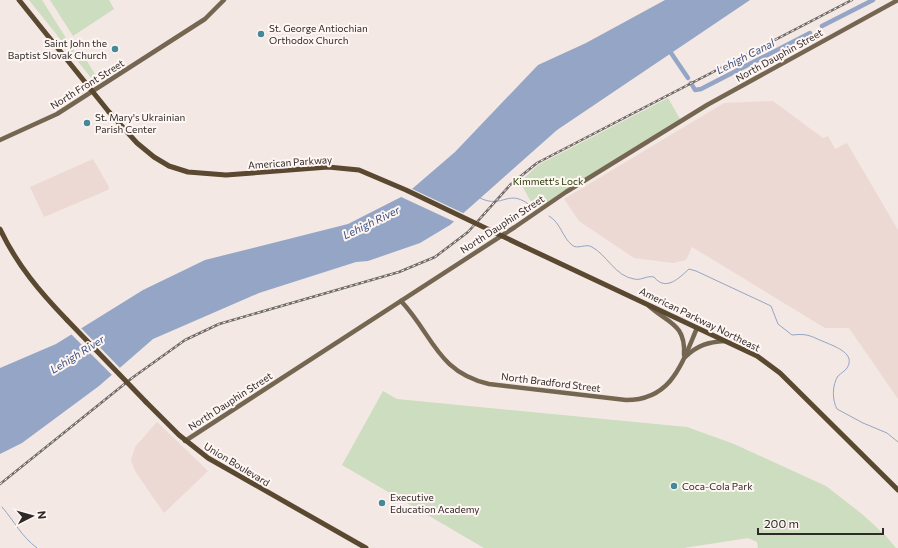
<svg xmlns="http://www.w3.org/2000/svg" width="898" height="548" font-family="Commissioner,sans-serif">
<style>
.built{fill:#ecd9d3}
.green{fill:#cdddc0}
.water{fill:#94a5c6}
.pier{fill:#f3e8e4}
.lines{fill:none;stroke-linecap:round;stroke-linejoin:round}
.stream{stroke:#94a5c6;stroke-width:1}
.canal{stroke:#94a5c6;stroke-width:4.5}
.secondary{stroke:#756652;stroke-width:4.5}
.primary{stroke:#5a4830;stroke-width:5}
.rail-casing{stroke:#706a67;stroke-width:2.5}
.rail{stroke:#fff6f3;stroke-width:1;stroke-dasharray:3;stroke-linecap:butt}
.primary-bridge{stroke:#5a4830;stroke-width:5}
.poi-dot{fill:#458898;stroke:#fff6f3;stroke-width:1.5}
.labels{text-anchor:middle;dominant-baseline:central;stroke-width:4;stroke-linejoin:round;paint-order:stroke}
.poi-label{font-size:10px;fill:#2e2a28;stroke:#fff6f3;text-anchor:start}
.street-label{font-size:10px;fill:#2e2a28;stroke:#fff6f3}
.park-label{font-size:10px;fill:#243b04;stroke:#fff6f3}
.water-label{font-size:11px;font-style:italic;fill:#3c5281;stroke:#fff6f3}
</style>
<rect width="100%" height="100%" fill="#f3e8e4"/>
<!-- built -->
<g class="built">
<path d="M773 101 823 138 828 136 835 149 847 143 898 230V399L849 328H825L692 247 686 260 673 263 634 258 579 221 564 199 724 103Z"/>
<path d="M93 159 109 187 108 190 44 217 30 187Z"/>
<path d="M157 422 208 471 164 513 135 471 131 460 135 447Z"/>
</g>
<!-- green -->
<g class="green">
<path d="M29 0H42L76 54 82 53 96 76 92 79Z"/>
<path d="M50 0H109L114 9 73 36Z"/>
<path d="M668 98 680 119 540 207 531 202 520 182 538 165Z"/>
<path d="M383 391 397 399 687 427 734 444 826 486 862 514 885 535 896 548H758L757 542 748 538 684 548H484L342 465Z"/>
</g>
<!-- water -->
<path class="water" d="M665 0H750L557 130 450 225 420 243 368 261 356 262 259 293 153 339 99 386 22 443 0 454V368L56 344 143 290 205 260 348 224 405 195 455 152 538 65 586 43Z"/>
<!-- pier -->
<g class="pier">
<path d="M410 188 465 214 455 222 399 196Z"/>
<path d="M80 327 121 369 113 376 70 333Z"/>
</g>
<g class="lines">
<!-- stream -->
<g class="stream">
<path d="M480 198C504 210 508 186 532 207"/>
<path d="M549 216C561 223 562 237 572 245 577 250 586 243 592 247 607 255 615 276 634 279 641 281 647 275 654 277 666 292 679 278 689 269L696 271 771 306 778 324 792 335C810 333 811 337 827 343 836 347 856 354 847 368 845 371 841 373 838 376 832 385 832 400 837 409L863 423 887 433 898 442"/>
<path d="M2 507C15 522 21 536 37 548"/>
</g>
<!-- canal -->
<g class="canal">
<path d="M822 26 873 0"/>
<path d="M669 50 688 78"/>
<path d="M691 83 695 90 701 89 810 33"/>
</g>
<!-- secondary -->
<g class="secondary">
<path d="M0 140 57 114 205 19 224 0"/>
<path d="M401 301C433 335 437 372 489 384L626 400C672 400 682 363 697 328"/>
<path d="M649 306C668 323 686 324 684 355"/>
<path d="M685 357C698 345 708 342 725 341"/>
<path d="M185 441 515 227 566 192 707 105 898 0"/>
</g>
<!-- primary -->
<g class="primary">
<path d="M19 0 109 112"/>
<path d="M0 229C17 265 40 292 67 320"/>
<path d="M525 247 757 356 780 373 898 490"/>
<path d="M146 402 179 435 208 458 366 548"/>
</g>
<!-- rail casing -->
<g class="rail-casing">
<path id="rail" d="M0 484 132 378 185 340 219 324 399 272 435 257 468 232 510 185 537 163 852 0"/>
</g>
<!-- rail -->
<use href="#rail" class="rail"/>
<!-- primary-bridge -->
<g class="primary-bridge">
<path d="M109 112 137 143 154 157 169 166 188 172 226 175 328 167 359 170 406 190 525 247"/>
<path d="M67 320 146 402"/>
</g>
</g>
<!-- markers -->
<g class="poi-dot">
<circle cx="261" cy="34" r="4"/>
<circle cx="115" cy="49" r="4"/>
<circle cx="87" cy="123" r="4"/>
<circle cx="674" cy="486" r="4"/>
<circle cx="382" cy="503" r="4"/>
</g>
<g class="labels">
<!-- poi labels -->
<g class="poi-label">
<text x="269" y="28">St. George Antiochian<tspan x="269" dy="12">Orthodox Church</tspan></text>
<text x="107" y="43" text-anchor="end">Saint John the<tspan x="107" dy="12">Baptist Slovak Church</tspan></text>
<text x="95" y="117">St. Mary's Ukrainian<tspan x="95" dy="12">Parish Center</tspan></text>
<text x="682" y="486">Coca-Cola Park</text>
<text x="390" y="497">Executive<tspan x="390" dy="12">Education Academy</tspan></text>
</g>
<!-- street labels -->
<g class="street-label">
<text transform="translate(779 55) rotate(-29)">North Dauphin Street</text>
<text transform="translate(87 84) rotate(-32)">North Front Street</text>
<text transform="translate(290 162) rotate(-4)">American Parkway</text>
<text transform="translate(502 224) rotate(-33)">North Dauphin Street</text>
<text transform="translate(700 319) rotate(26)">American Parkway Northeast</text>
<text transform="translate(551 382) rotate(7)">North Bradford Street</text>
<text transform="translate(230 401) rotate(-33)">North Dauphin Street</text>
<text transform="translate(237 464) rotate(31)">Union Boulevard</text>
</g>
<!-- park labels -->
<g class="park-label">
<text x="548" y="181">Kimmett's Lock</text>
</g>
<!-- water labels -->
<g class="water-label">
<text transform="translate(745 56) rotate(-27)">Lehigh Canal</text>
<text transform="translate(371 222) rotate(-26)">Lehigh River</text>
<text transform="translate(77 354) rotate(-32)">Lehigh River</text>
</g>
</g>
<!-- north arrow -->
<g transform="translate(32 516) rotate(84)" stroke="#fff6f3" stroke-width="3" paint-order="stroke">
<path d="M0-3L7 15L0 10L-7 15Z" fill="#2e2a28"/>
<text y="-6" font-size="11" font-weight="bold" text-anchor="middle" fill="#2e2a28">N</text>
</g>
<!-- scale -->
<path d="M758 528v6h125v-6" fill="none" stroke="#2e2a28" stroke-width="2"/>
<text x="764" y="528" font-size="12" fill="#2e2a28" stroke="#fff6f3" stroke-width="3" paint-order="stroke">200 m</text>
</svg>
